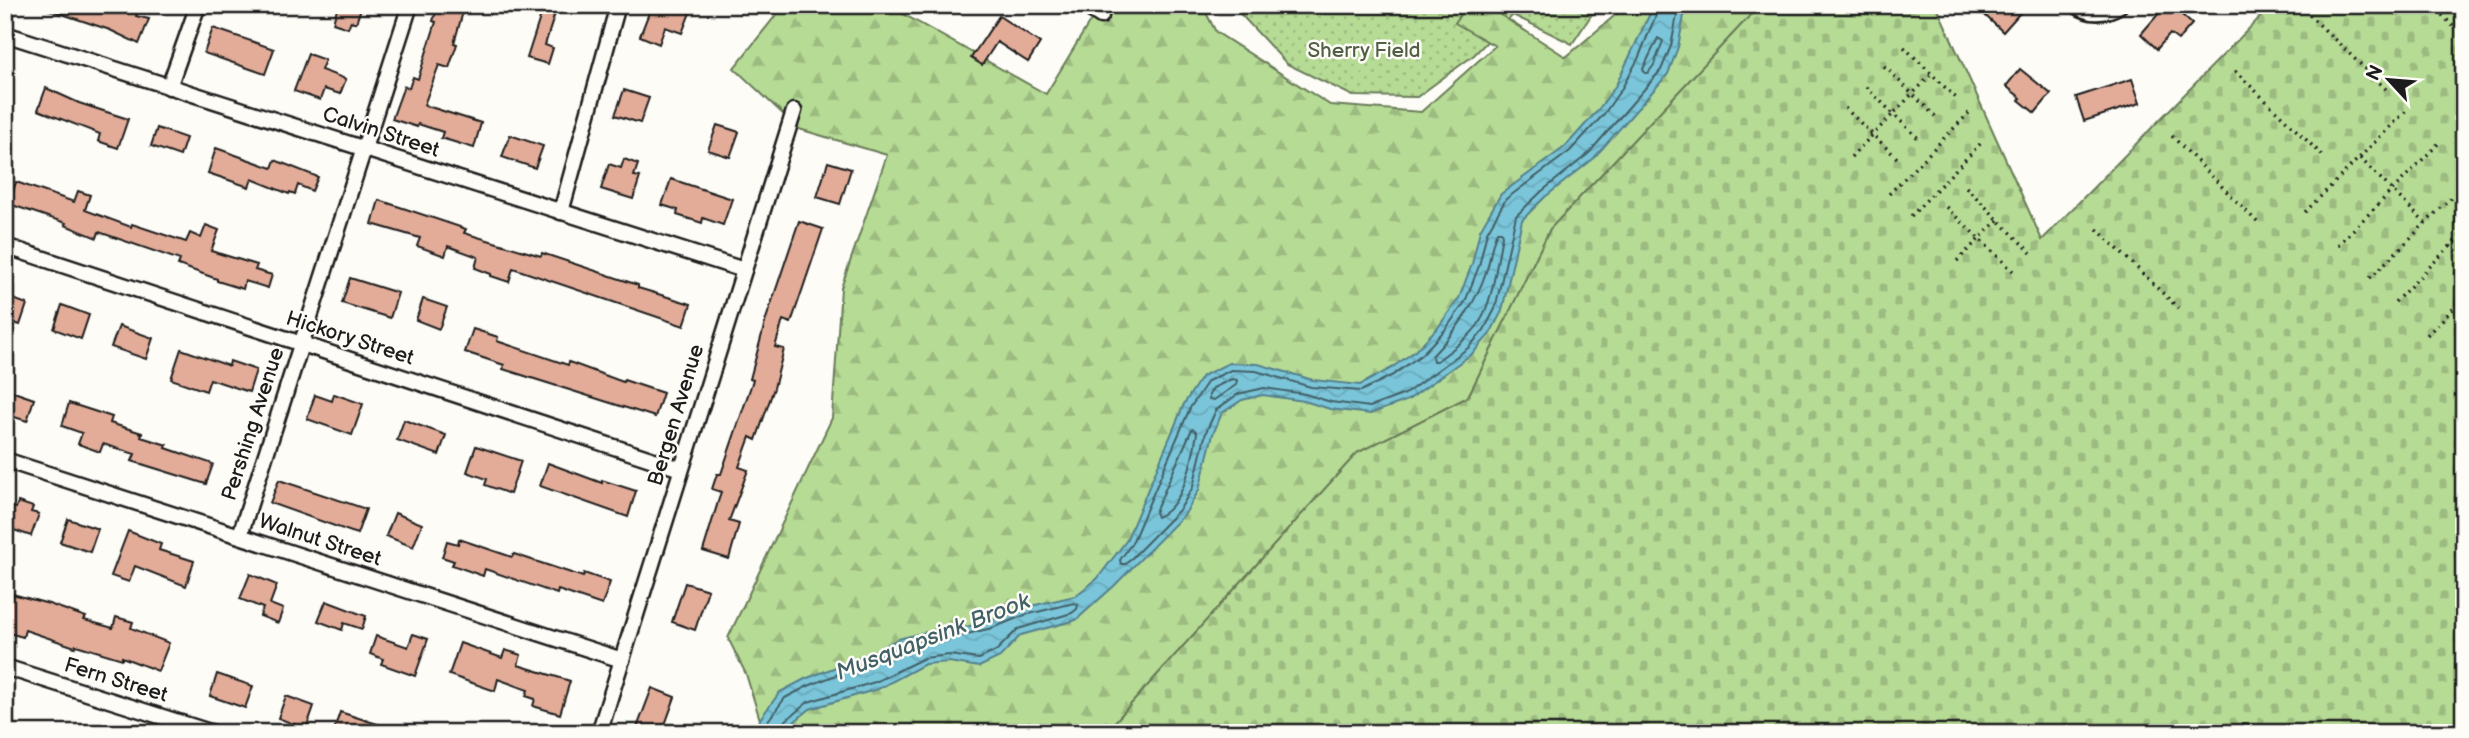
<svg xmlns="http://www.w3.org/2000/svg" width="2469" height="738" font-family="'Balsamiq Sans',sans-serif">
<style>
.grass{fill:url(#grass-dots);stroke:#697c58;stroke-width:2}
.forest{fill:url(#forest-firs);stroke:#697c58;stroke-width:2}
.cemetery{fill:url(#cemetery-stones);stroke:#697c58;stroke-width:2}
.water{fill:url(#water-waves);stroke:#54818d;stroke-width:2}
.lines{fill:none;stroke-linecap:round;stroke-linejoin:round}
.shore{stroke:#426068;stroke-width:2}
.building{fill:#e2ac98;stroke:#1c1c1c;stroke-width:2}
.street-casing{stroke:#1c1c1c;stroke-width:19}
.path{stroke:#1c1c1c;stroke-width:3.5;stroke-dasharray:2 5;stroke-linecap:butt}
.street{stroke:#fdfcf7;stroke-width:14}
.labels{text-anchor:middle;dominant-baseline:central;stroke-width:5;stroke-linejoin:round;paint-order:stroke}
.park-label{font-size:21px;fill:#525f46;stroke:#fdfcf7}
.street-label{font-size:21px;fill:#1c1c1c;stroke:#fdfcf7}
.water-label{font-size:23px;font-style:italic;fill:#426068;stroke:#fdfcf7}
</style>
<defs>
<pattern id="grass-dots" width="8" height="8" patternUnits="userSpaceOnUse" patternTransform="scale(1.75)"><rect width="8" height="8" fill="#b6db95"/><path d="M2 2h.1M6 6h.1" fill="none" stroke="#9cbb80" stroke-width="1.8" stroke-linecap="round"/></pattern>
<pattern id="forest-firs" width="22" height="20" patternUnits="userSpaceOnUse" patternTransform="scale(1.75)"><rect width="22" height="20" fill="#b6db95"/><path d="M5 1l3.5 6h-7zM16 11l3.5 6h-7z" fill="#9cbb80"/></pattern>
<pattern id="cemetery-stones" width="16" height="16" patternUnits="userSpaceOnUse" patternTransform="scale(1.75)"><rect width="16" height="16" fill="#b6db95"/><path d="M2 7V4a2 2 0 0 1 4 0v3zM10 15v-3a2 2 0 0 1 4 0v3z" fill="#9cbb80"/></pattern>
<pattern id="water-waves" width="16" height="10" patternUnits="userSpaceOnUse" patternTransform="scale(1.75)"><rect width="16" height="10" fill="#7ac5d9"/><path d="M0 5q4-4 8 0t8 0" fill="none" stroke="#69a9ba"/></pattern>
</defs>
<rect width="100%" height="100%" fill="#fdfcf7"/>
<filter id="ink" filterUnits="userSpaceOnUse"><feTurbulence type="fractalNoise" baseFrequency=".0143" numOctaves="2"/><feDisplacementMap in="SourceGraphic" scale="14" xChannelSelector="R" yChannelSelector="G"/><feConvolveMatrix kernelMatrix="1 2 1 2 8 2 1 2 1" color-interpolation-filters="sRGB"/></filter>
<g filter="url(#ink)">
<!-- grass -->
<path class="grass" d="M1232 5H1598L1572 44 1513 15 1474 55 1417 97 1353 96 1287 64Z"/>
<!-- forest -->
<path class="forest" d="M784 5H887L1046 94 1100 5H1202L1216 32 1330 105 1421 112 1495 46 1455 23 1466 5H1485L1566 57 1627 5H1760L1550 229 1468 397 1357 453 1105 733H764L746 674 728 638 832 418 841 288 887 155 799 129 734 68Z"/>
<!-- cemetery -->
<path class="cemetery" d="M1760 5H1936L2042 240 2272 5H2464V733H1105L1357 453 1468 397 1550 229Z"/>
<!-- water -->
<path class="water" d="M1654 5H1686L1678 47 1668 74 1593 159 1545 197 1522 220 1502 311 1490 334 1473 353 1408 400 1370 414 1330 409 1304 401 1263 395 1242 400 1222 413 1213 434 1199 490 1185 514 1114 586 1076 620 1021 635 1000 657 979 667 949 662 925 664 878 689 810 709 789 726 785 733H757L760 719 780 692 805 679 867 655 898 639 935 630 962 628 989 621 1022 608 1075 596 1097 579 1126 541 1184 404 1202 376 1229 363 1258 364 1313 380 1360 385 1390 369 1415 351 1439 326 1459 298 1472 264 1480 230 1501 194 1566 146 1598 110 1616 85Z"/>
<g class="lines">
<!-- shore -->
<g class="shore">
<path d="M1660 5 1638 59 1622 88 1604 114 1570 151 1506 199 1487 232 1479 266 1465 302 1445 330 1421 355 1393 375 1361 391 1311 387 1256 371 1231 370 1208 381 1190 408 1132 543 1120 560 1121 564H1126L1180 509 1193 487 1206 432 1216 410 1238 394 1264 388 1305 394 1331 402 1370 407 1405 394 1468 348 1484 330 1495 309 1516 216 1541 192 1588 154 1661 70 1671 46 1679 5"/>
<path d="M1658 38 1663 41 1654 65 1648 73H1645L1643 69Z"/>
<path d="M1497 232H1501L1502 236C1496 264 1494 300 1478 325 1467 340 1451 350 1437 361H1433L1432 356C1457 330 1476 304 1487 269 1491 257 1491 243 1497 232Z"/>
<path d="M1232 379 1237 380 1236 385 1214 400 1209 399V395L1213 388Z"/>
<path d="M1192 429 1195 430 1197 433C1193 458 1184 507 1157 517L1155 512Z"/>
<path d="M764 733 767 722 785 698 808 686 869 662 901 646 936 637 963 635 992 628 1025 615 1074 603 1078 605 1077 609 1072 613 1018 629 996 651 979 659 949 655 924 658 875 682 808 702 784 722 780 733"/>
</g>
</g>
<!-- building -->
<g class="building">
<path d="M44 5H139L136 16 149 19 139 44 110 30 44 8Z"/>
<path d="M338 5H362L356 23 351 21 348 28 333 23Z"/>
<path d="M438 5H465L454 43 457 44 449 68 439 65 424 105 481 123 474 148 441 138 443 132 418 124 417 127 392 119 404 86 409 88 413 77 418 79 436 22 433 21Z"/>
<path d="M544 5 557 7 545 45 553 48 548 64 527 58Z"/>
<path d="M652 5H693L682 33 665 27 659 44 640 36Z"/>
<path d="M1974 5H2027L2003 32Z"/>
<path d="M2166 5H2171L2192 24 2178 40 2170 34 2157 49 2141 34Z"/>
<path d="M999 16 1040 43 1028 62 997 42 982 65 971 58Z"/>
<path d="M213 28 274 49 265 74 204 53Z"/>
<path d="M308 54 325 60 321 70 346 79 340 94 324 89 320 100 294 91Z"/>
<path d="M2020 69 2051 94 2035 113 2019 100 2021 98 2006 86Z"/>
<path d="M2132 79 2140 103 2084 121 2076 97Z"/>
<path d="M46 88 79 103 128 119 118 148 98 141 100 134 38 110Z"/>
<path d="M624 90 649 98 640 123 615 115Z"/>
<path d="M717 125 739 132 730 157 708 150Z"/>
<path d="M157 128 186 138 180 156 151 146Z"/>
<path d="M510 135 543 146 535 168 502 157Z"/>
<path d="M216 148 272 168 275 160 318 177 312 191 298 185 295 194 290 192 289 194 252 179 249 187 208 173Z"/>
<path d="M624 159 638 164 634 176 640 177 633 199 601 189 609 164 621 168Z"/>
<path d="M828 162 851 169 840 204 817 197Z"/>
<path d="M671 179 732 199 723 225 703 218 702 223 677 215 678 210 662 205Z"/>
<path d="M16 182 74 202 78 191 90 195 85 210 131 227 132 224 186 242 190 233 201 238 206 225 219 230 211 251 257 265 255 270 272 275 268 288 245 281 243 289 217 281V279L178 265 180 260 99 232 97 238 65 225 66 223 9 204Z"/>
<path d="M379 200 466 229 464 233 541 256 542 253 638 285V288L691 304 684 326 513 268 509 282 491 276V274L475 268 478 257 448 246 445 256 417 246 420 238 372 224Z"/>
<path d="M799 221 823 229 791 323 783 320 775 347 784 349 774 388 756 440 750 437 739 467 748 470 729 521 739 524 729 559 703 551 721 492 712 489 717 474H721L753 380 750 379 766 319Z"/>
<path d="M350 278 398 293 390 318 342 303Z"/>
<path d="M5 296 27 304 20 325 5 320Z"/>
<path d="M423 299 447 307 439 329 416 320Z"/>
<path d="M62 305 89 315 81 339 54 329Z"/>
<path d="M119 326 153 338 146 359 111 347Z"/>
<path d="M473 329 498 337 497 341 568 365 569 362 623 382 624 380 663 393 655 417 503 369 504 365 465 352Z"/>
<path d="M181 349 229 366 230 361 256 370 249 392 210 379 206 391 171 379Z"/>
<path d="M5 389 34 399 27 421 5 414Z"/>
<path d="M334 394 363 404 352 435 307 419 315 395 332 401Z"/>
<path d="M69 403 112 417 110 423 142 433 141 437 167 445 166 448 213 464 206 484 132 461 135 454 103 444 100 452 78 444 82 433 62 426Z"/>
<path d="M404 420 446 435 439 455 397 440Z"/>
<path d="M476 446 521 461 510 494 485 485 487 479 467 472Z"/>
<path d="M548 463 602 483V480L636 491 628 517 540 486Z"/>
<path d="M279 480 366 509 357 534 270 503Z"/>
<path d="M18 502 33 507 31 512 39 514 31 536 5 527V504L16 508Z"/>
<path d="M395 513 422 524 413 547 386 536Z"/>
<path d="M68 519 98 529 90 552 60 542Z"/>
<path d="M128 531 161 544 159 550 194 561 186 586 135 566 129 582 111 576Z"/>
<path d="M459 539 512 557 514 554 583 577 584 573 610 582 602 605 558 590 557 594 485 569 483 576 452 565 454 561 442 557 447 541 458 544Z"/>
<path d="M250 574 277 585 270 604 283 609 278 623 260 616 263 608 240 599Z"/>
<path d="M685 583 708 590 695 630 672 622Z"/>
<path d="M5 592 49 604 86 617 84 620 113 628 116 617 133 622 131 628 169 643 158 671 122 657V659L76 645 75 647 25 630 23 637 5 632Z"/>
<path d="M326 601 366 616 362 629 344 623 342 630 318 621Z"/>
<path d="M413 634 428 639 415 676 381 664 383 659 370 654 376 636 408 647Z"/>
<path d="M460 643 502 658 505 650 521 655 518 665 570 681 560 714 533 706 535 699 526 696 528 690 498 679 495 691 449 675Z"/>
<path d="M217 674 253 686 245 708 210 696Z"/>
<path d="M652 688 675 697 662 733H635Z"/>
<path d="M286 696 314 706 306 729 278 718Z"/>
<path d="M340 712 396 730V733H333Z"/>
</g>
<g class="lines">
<!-- street casing -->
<g class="street-casing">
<g id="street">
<path d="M1084 5 1101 16"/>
<path d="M2076 5C2091 16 2105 14 2120 5"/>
<path d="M5 34 744 270"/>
<path d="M169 87 198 5"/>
<path d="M561 212 618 5"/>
<path d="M5 246 681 469"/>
<path d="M5 460 622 660"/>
<path d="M240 535 410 5"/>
<path d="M5 667 213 733"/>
<path d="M599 733 794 111"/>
</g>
</g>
<!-- path -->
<g class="path">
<path d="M2299 5 2389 92"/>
<path d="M2432 5 2453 26"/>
<path d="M1904 47 1958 100"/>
<path d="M1884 66 1938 119"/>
<path d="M2235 71 2325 158"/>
<path d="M1866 87 1918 138"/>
<path d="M1845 108 1898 159"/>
<path d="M2172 136 2259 224"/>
<path d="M1851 157 1932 74"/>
<path d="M2360 158 2425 223"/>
<path d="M1966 187 2031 253"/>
<path d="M1889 194 1969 113"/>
<path d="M1946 207 2013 271"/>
<path d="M2305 212 2406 111"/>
<path d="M1911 216 1982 142"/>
<path d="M2097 229 2178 308"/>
<path d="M2338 245 2439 143"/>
<path d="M2450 246 2464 259"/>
<path d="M1957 261 1998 220"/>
<path d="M2370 278 2464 185"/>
<path d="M2395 302 2464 232"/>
<path d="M2427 335 2464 298"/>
<path d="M2461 370 2464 367"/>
</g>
<!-- street -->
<use href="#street" class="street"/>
</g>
</g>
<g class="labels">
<!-- park labels -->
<g class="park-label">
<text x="1364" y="50">Sherry Field</text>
</g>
<!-- street labels -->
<g class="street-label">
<text transform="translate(381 132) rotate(18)">Calvin Street</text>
<text transform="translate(350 338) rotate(18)">Hickory Street</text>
<text transform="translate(676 415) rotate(-73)">Bergen Avenue</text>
<text transform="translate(253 424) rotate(-72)">Pershing Avenue</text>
<text transform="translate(320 540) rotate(18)">Walnut Street</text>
<text transform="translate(116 680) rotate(17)">Fern Street</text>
</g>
<!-- water labels -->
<g class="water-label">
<text transform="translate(933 637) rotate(-21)">Musquapsink Brook</text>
</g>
</g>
<!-- margin -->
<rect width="2469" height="738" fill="none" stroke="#fdfcf7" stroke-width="28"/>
<rect x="14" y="14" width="2441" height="710" fill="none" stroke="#1c1c1c" stroke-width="2.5" filter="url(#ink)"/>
<!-- north arrow -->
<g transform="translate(2389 80) rotate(296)" stroke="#fdfcf7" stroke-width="5" paint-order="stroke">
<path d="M0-5L12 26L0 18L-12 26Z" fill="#1c1c1c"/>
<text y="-10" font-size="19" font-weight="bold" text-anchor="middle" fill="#1c1c1c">N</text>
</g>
</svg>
